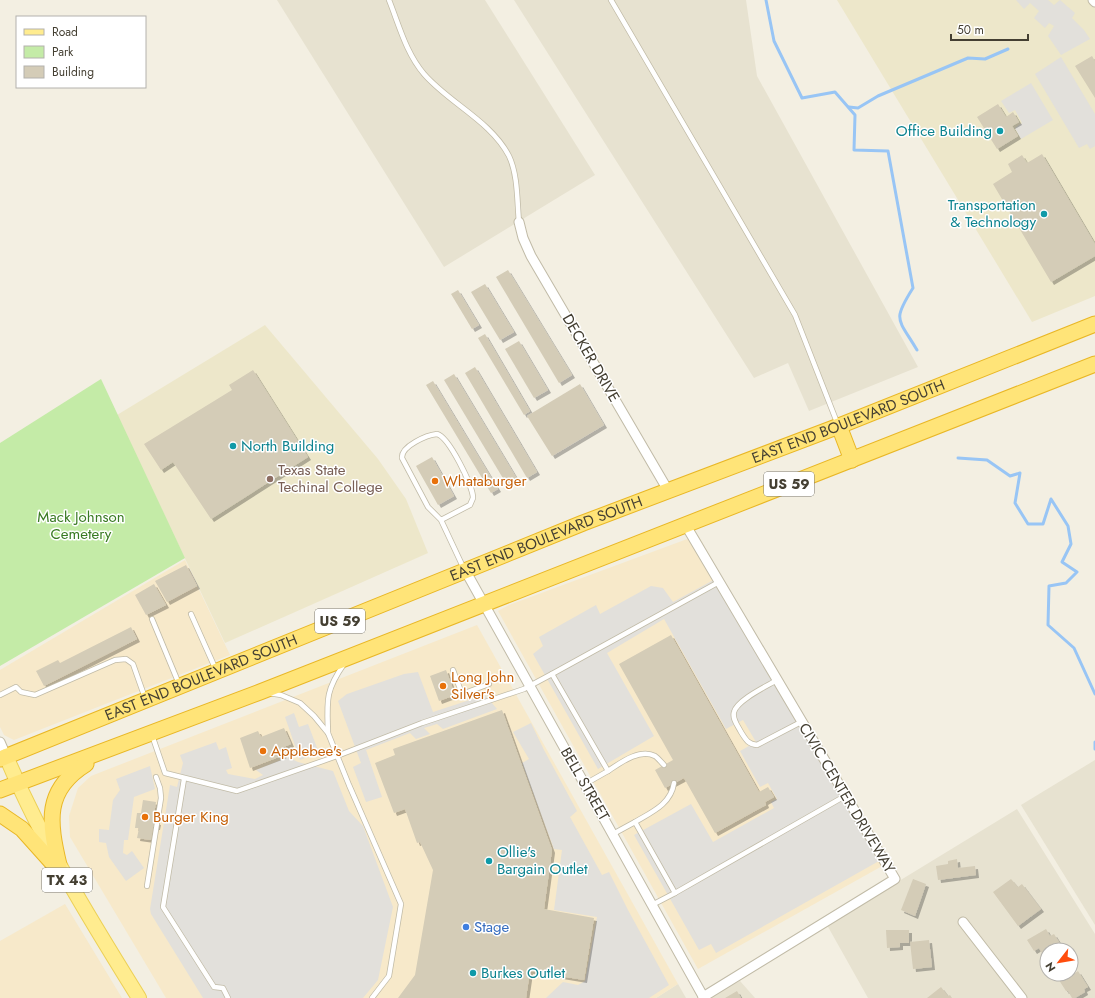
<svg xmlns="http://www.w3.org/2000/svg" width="1095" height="998" font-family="Jost,sans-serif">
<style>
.residential{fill:#e7e2d0;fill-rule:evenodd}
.commercial{fill:#f7e9ca}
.education{fill:#ede7ca}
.green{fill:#c4eba7}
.parking{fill:#e2e0db}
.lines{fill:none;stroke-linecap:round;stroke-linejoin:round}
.stream{stroke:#98c5f5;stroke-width:3}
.building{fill:#d4ccb7;filter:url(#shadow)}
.service-casing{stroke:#c1bba7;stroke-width:6}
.minor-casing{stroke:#c1bba7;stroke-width:11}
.primary-casing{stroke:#ecd056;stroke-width:16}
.trunk-casing{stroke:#e9b726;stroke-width:17}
.service{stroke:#fff;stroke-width:4.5}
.minor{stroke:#fff;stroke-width:9}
.primary{stroke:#ffec8f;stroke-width:14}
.trunk{stroke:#ffe478;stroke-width:15}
.culture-dot{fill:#0f9aa8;stroke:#fff;stroke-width:1.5}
.education-dot{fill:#8d6e63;stroke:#fff;stroke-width:1.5}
.food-dot{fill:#e8710a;stroke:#fff;stroke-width:1.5}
.shop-dot{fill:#3f7fe0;stroke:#fff;stroke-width:1.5}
.labels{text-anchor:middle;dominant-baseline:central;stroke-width:3;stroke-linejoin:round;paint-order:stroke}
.shield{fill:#fff;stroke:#7c7970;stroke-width:1}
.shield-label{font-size:14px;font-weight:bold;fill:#443f32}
.culture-label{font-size:15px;fill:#0d838f;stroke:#fff;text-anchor:start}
.street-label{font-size:15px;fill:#443f32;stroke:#fff}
.education-label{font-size:15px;fill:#785e54;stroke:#fff;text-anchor:start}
.food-label{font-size:15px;fill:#c56008;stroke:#fff;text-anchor:start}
.park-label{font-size:15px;fill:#397a22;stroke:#fff}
.shop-label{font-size:15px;fill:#366cbe;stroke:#fff;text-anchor:start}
</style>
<defs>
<filter id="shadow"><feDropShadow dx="3" dy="3" stdDeviation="0" flood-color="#0004"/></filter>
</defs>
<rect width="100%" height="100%" fill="#f3efe2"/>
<!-- residential -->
<g class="residential">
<path d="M277 0H485L595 175 444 267Z"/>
<path d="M514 0H746L757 76 918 367 809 411 788 363 754 378Z"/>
<path d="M1095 760V925L1021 805Z"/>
<path d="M1017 809 1095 934V998H868L827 925ZM1047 950H1071V974H1047Z"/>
<path d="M740 981 755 998H712L711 996Z"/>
<path d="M678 984 686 998H656Z"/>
</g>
<!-- commercial -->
<g class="commercial">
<path d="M698 535 884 865 698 969 498 611 509 605Z"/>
<path d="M185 560 230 655 14 740 4 735 0 727V670Z"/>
<path d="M477 625 678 984 656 998H166L70 837 69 816 78 788 91 776Z"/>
<path d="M65 904 122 998H0V941Z"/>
</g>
<!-- education -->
<g class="education">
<path d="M837 0H1095V296L1032 322Z"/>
<path d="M265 325 378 459 406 499 428 553 225 643 117 415Z"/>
</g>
<!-- green -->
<path class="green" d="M101 379 185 558 0 666V443Z"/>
<!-- parking -->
<g class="parking">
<path d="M1016 0H1048L1054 5 1060 0 1075 13 1072 18 1084 30 1090 39 1061 55 1048 36 1054 26 1049 23 1045 28 1034 18 1039 11 1030 3 1024 9Z"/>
<path d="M1061 57 1095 114V146L1090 149 1087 144 1079 148 1035 74Z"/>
<path d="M1031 83 1053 120 1021 139 1015 128 1022 123 1015 110 1009 113 1001 101Z"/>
<path d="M719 577 879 861 716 953 711 944 699 950 634 835 691 804 713 842 774 808 771 802 777 799 768 783 760 787 740 751 756 742 743 720 726 729 664 619 607 653 654 736 598 769 533 654 543 646 539 637 596 605 600 614 651 586 663 588 673 602Z"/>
<path d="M418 672 433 712 485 695 497 709 443 729 437 724 424 728 430 734 416 739 410 733 366 750 382 797 366 802 353 767 361 763 338 701 347 694 404 674Z"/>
<path d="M294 713 299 727 308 724 319 753 300 760 285 717Z"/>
<path d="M531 723 544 750 577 811 570 817 602 875 609 872 628 910 669 985 649 998H546L563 982 578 985 585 981 597 917 554 910 562 850 554 849 522 763 529 759 513 732Z"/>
<path d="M216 742 219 750 226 747 232 768 226 770 228 774 255 779 263 775 256 770 288 757 298 762 333 771 349 811 363 826 393 907 378 980 363 998H203L151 914 150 909 170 785 177 787 183 763 180 755Z"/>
<path d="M150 766 155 789 134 797 128 840H124L123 853 127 855 132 851 144 868 126 881 109 857 106 843 99 842V829L109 830 113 800 120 790 116 779Z"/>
</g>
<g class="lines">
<!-- stream -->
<g class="stream">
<path d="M766 0 774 41 802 98 835 92 855 115 854 150 888 151 913 288C892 321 898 318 917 350"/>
<path d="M849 107 858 108 878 96 968 58 985 59 1008 49"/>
<path d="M958 458 987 460 1010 476 1020 473 1015 503 1028 524H1043L1051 499 1068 526 1071 544 1062 562 1077 572 1066 583 1049 586 1048 625 1074 648 1095 694"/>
<path d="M1095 742V749"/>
</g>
</g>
<!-- building -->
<g class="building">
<path d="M1092 56 1095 61V98L1075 66Z"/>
<path d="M998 104 1006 117 1013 112 1019 122 1012 126 1018 136 997 149 977 117Z"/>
<path d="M1042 154 1095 244V256L1051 282 993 184 1012 172 1008 164 1022 155 1027 163Z"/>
<path d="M508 270 572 375 559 383 496 277Z"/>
<path d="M485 284 514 332 500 340 471 292Z"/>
<path d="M458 290 479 325 472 329 451 294Z"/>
<path d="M485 334 530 411 524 415 478 338Z"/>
<path d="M519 341 548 390 534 398 505 349Z"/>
<path d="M475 367 537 472 527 478 465 373Z"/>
<path d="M253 370 308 457 211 519 173 462 161 470 144 444 232 390 229 385Z"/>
<path d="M454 374 517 479 507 485 444 380Z"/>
<path d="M433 381 498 489 491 493 426 385Z"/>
<path d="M580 384 604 425 552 456 527 416Z"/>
<path d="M432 457 454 496 438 505 416 466Z"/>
<path d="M186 565 197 586 167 602 155 581Z"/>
<path d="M154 584 166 605 146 615 135 595Z"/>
<path d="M131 627 137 639 44 686 36 671 58 660 60 663Z"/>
<path d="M671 635 759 792 768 787 774 797 765 802 766 805 715 833 684 778 665 788 655 770 673 760 619 664Z"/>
<path d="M446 670 455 695 439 701 430 676Z"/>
<path d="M502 710 552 850 544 909 594 918 584 980 530 971 526 998H398L415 975 433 870 420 842 417 843 405 809 394 813 375 763 395 755 393 749Z"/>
<path d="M284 728 291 744 281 748 284 755 250 768 240 738 258 731 261 737Z"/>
<path d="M143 800 156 802 153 821 158 822 157 827H153L151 840 137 838 139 828H135L137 813H141Z"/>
<path d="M957 859 958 868 975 866 976 875 938 880 936 866 948 864V861Z"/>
<path d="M913 879 926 884 915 916 901 910Z"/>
<path d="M1011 879 1018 887 1022 884 1041 909 1018 926 993 892Z"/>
<path d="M1046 929 1050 936 1054 934 1064 950H1047V957L1045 954 1043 955 1039 948 1034 951 1027 940Z"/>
<path d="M886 930H909V943H900V947L887 948Z"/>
<path d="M929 940 932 967 913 969 910 942Z"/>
<path d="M1071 969 1074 974 1078 971 1088 987 1084 989 1085 992 1075 998H1072L1068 991H1066L1057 977V974H1071Z"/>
<path d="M941 987 948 996 950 995 952 998H927Z"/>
<path d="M737 991 741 998H725Z"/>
</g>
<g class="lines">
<!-- service casing -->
<g class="service-casing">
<g id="service">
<path d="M389 0C399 25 406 53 424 74 449 103 491 121 509 156 518 175 517 201 519 222"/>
<path d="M611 0 795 315 838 425"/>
<path d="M441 520 470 505 473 498C473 486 449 437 437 434 427 435 401 446 402 458L428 507 441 520 464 569"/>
<path d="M191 614 216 670"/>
<path d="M152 619 179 684"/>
<path d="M453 670 462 694 489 684"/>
<path d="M552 674 719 582"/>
<path d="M777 680C767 686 737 700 734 712 732 719 738 726 741 732 746 740 748 744 757 745L801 722"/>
<path d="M269 693 281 695 300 703 314 716 328 733 349 785 401 904 389 976 372 998"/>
<path d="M0 695 16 687 21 692 35 695 115 660 126 659 133 664 145 698"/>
<path d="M328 733C327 701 325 691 344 664"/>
<path d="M152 735 165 773 237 791 337 756 422 723 524 689 552 674 608 771 585 784"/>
<path d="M608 771C620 763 640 748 655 756 658 758 661 762 664 765"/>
<path d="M184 779 163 907 214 987 223 988 228 998"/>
<path d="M635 822C652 812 671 804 674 783"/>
<path d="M613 834 635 822 675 893 652 905"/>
<path d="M147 886 161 798 160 788 156 777"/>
<path d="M675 893 845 796"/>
</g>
</g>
<!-- minor casing -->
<g class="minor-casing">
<g id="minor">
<path d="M1093 0 1095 2"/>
<path d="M519 222 523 238 531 256 669 492"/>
<path d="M685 524 895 879 703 997"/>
<path d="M465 570 704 998"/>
<path d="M0 742 6 756"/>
<path d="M963 922 1022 998"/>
</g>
</g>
<!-- primary casing -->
<g class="primary-casing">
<path id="primary" d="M6 756C42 842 90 919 139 998"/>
</g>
<!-- trunk casing -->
<g class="trunk-casing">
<g id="trunk">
<path d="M839 426 852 460"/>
<path id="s1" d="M0 759 583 523 839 426 1095 324"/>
<path d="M0 790 260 692 1095 364"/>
<path d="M0 814 22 829 65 877"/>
<path d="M59 865C49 822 44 790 86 764"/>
</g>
</g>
<!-- service -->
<use href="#service" class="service"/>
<!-- minor -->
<use href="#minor" class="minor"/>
<!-- primary -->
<use href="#primary" class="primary"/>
<!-- trunk -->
<use href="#trunk" class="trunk"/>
</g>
<!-- markers -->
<g class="culture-dot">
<circle cx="1000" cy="131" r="4"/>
<circle cx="1044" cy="214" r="4"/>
<circle cx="233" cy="446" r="4"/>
<circle cx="489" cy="861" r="4"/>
<circle cx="473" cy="973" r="4"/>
</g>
<circle class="education-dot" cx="270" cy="479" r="4"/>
<g class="food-dot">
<circle cx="435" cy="481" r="4"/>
<circle cx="443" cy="686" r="4"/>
<circle cx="263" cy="751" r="4"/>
<circle cx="145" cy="817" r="4"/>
</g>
<circle class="shop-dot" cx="466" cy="927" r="4"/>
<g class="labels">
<!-- shield labels -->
<g class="shield">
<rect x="764" y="472" width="50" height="24" rx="3"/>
<rect x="315" y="609" width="50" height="24" rx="3"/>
<rect x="42" y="868" width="50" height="24" rx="3"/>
</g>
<g class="shield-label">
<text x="789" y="484">US 59</text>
<text x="340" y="621">US 59</text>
<text x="67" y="880">TX 43</text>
</g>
<!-- culture labels -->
<g class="culture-label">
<text x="992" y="131" text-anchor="end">Office Building</text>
<text x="1036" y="205" text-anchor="end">Transportation<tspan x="1036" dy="17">&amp; Technology</tspan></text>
<text x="241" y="446">North Building</text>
<text x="497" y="852">Ollie's<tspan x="497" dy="17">Bargain Outlet</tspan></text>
<text x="481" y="973">Burkes Outlet</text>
</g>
<!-- street labels -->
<g class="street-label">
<text transform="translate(591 358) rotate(60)">DECKER DRIVE</text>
<text stroke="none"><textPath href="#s1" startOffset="913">EAST END BOULEVARD SOUTH</textPath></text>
<text stroke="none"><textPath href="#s1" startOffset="589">EAST END BOULEVARD SOUTH</textPath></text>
<text stroke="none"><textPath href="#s1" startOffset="217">EAST END BOULEVARD SOUTH</textPath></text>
<text transform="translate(585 784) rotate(60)">BELL STREET</text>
<text transform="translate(847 798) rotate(59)">CIVIC CENTER DRIVEWAY</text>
</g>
<!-- education labels -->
<g class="education-label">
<text x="278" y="470">Texas State<tspan x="278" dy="17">Techinal College</tspan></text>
</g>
<!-- food labels -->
<g class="food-label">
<text x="443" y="481">Whataburger</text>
<text x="451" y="677">Long John<tspan x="451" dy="17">Silver's</tspan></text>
<text x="271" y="751">Applebee's</text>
<text x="153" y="817">Burger King</text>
</g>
<!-- park labels -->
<g class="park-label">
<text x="81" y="517">Mack Johnson<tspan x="81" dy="17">Cemetery</tspan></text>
</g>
<!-- shop labels -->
<g class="shop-label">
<text x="474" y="927">Stage</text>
</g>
</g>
<!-- legend -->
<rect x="16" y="16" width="130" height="72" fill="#ffffff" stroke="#b4b2ad"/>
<rect x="24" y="29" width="20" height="6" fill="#ffec8f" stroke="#b4b2ad"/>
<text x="52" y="36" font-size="12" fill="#443f32">Road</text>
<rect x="24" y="46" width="20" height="12" fill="#c4eba7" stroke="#b4b2ad"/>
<text x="52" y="56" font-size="12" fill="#443f32">Park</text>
<rect x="24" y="66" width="20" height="12" fill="#d4ccb7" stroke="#b4b2ad"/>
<text x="52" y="76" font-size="12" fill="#443f32">Building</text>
<!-- north arrow -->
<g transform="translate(1059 962) rotate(239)"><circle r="19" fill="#ffffff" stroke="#b4b2ad"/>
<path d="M0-3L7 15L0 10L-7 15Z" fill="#ff4d0d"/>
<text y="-6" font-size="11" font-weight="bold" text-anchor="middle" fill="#443f32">N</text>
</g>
<!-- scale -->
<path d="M951 34v6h77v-6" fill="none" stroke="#443f32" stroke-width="2"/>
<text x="957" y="34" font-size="12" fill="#443f32" stroke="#ffffff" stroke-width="3" paint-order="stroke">50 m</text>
</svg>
